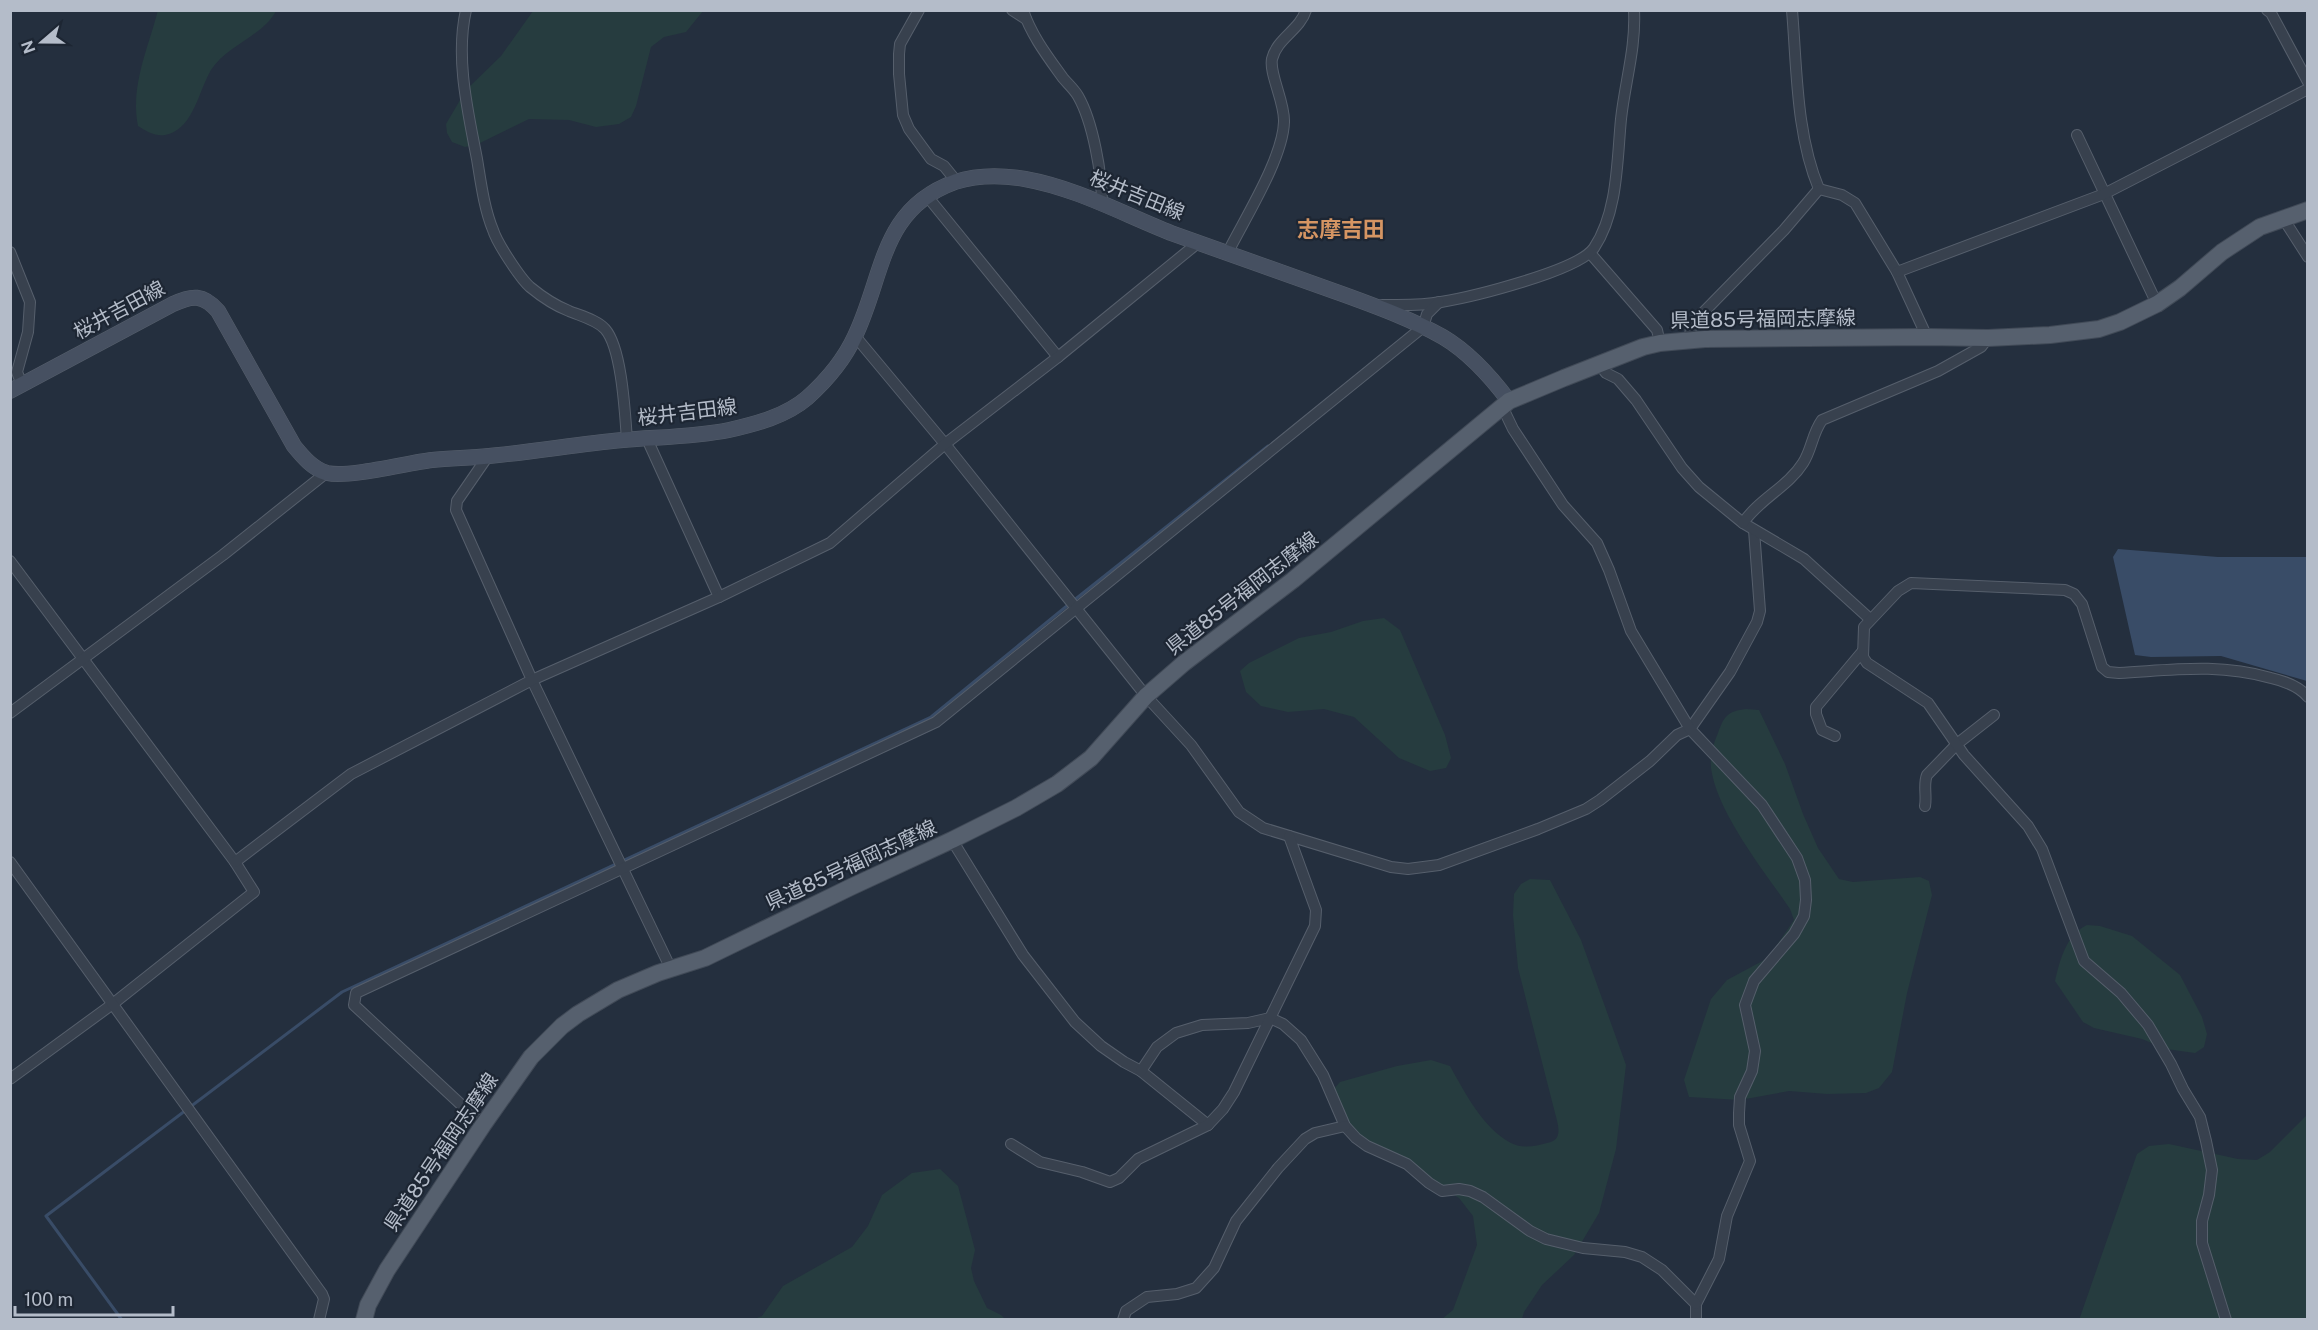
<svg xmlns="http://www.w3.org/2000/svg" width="2318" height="1330" font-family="'Public Sans','Noto Sans JP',sans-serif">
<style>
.green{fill:#263c3f}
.water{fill:#394c67}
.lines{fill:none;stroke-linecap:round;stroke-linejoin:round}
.stream{stroke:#394c67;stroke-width:3}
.street-casing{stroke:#565f6c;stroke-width:12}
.secondary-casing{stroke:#565f6c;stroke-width:16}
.primary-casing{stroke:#414a57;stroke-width:18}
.street{stroke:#38414e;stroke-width:10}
.secondary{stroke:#465061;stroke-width:15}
.primary{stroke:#56606e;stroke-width:16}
.labels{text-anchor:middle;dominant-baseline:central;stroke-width:4.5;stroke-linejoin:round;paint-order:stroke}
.street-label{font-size:20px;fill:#b4bcc9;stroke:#1d2633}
.quarter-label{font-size:22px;font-weight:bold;fill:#d59563;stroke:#1d2633}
</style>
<rect width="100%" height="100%" fill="#242f3e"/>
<!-- green -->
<g class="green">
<path d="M158 10 276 11C263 36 227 45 211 70 199 90 194 126 169 134 157 138 148 132 138 126 130 86 148 49 158 10Z"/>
<path d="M533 11H703L686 32 664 37 651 47 636 106 631 117 619 124 596 127 569 120 529 119 476 145 465 147 452 142 447 133 446 124 466 90 501 56Z"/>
<path d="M1384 618 1400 630 1445 735 1451 758 1446 768 1430 771 1399 758 1354 717 1324 709 1288 712 1261 706 1246 692 1240 671 1249 663 1299 638 1331 632 1363 621Z"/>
<path d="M1746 709 1759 710 1785 764 1803 814 1818 848 1839 879 1853 882 1920 877 1929 881 1932 895 1907 993 1892 1072 1879 1088 1866 1093 1827 1094 1789 1091 1740 1100 1689 1097 1684 1080 1711 999 1727 980 1768 958 1794 920 1790 909C1765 872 1717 813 1711 768 1710 755 1713 745 1718 733 1724 716 1728 711 1746 709Z"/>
<path d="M1530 879 1550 880 1581 940 1626 1065 1616 1149 1599 1213 1574 1255 1542 1285 1524 1312 1522 1319H1442L1453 1310 1477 1245 1473 1216 1459 1198 1427 1179 1394 1164 1365 1140 1344 1119 1332 1091 1340 1082 1397 1066 1431 1060 1450 1066C1465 1093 1483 1128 1511 1143 1522 1149 1536 1146 1547 1143 1564 1140 1558 1125 1555 1113L1518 968 1513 915 1514 894 1521 884Z"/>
<path d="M2087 925 2100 926 2132 936 2180 975 2202 1017 2207 1034 2204 1047 2195 1053 2166 1049 2142 1039 2094 1028 2083 1022 2055 981C2060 960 2066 935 2087 925Z"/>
<path d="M2307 1115V1319L2079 1320 2137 1154 2149 1146 2169 1144 2238 1159 2257 1160 2270 1152Z"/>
<path d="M940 1169 958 1186 975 1250 971 1268 974 1281 987 1308 1001 1315 1005 1319H754L762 1316 783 1286 852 1247 868 1226 882 1195 912 1173Z"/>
</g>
<!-- water -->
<path class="water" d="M2118 549 2218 557H2307V681L2221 656 2151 657 2135 655 2113 557Z"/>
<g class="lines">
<!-- stream -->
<g class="stream">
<path d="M1073 601 1268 446"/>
<path d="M122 1320 46 1216 342 992 931 717 1068 605"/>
</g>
<!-- street casing -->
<g class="street-casing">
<g id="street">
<path d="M466 10C455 58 468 112 477 159 481 183 484 208 493 230 497 243 520 278 530 287 541 296 556 306 569 311 581 316 597 320 605 329 622 348 625 414 627 440"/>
<path d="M919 10 900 44 899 54V74L903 115 909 129 931 159 944 166 957 182"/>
<path d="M1012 10 1026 19"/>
<path d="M1023 10C1031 35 1048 57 1063 78 1068 84 1074 89 1078 96 1093 122 1102 174 1102 204"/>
<path d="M1792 10C1797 69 1796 134 1819 189"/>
<path d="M2267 10 2271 13 2308 82"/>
<path d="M2077 135 2157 304"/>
<path d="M1819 189 1842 195 1855 203 1897 272 1927 337"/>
<path d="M927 196 1058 357"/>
<path d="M2283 218 2308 257"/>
<path d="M10 252 30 302 28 332 17 372 22 385"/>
<path d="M1228 252C1245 218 1283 158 1284 122 1285 102 1269 74 1272 59 1277 38 1300 30 1306 10"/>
<path d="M1590 253 1657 330 1660 343"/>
<path d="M1897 272 2104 194 2308 89"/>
<path d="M1382 305C1402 305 1421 306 1441 302 1471 297 1578 271 1594 248 1618 212 1617 160 1621 119 1625 82 1636 48 1634 10"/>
<path d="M855 336 945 444 1146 696 1191 745 1239 812 1263 828 1391 867 1408 869 1439 865 1538 829 1586 809 1600 800 1650 761 1677 735 1690 729 1730 672 1757 622 1760 611 1754 530"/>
<path d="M1690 339 1691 325 1784 230 1819 189"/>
<path d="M1599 364 1606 373 1618 379 1636 400 1682 468 1699 487 1743 523 1804 559 1870 619"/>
<path d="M1502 406 1513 429 1563 505 1597 543 1609 570 1631 631 1690 729 1762 805 1797 858 1805 880 1806 900 1804 916 1794 934 1754 981 1745 1005 1755 1051 1752 1071 1740 1097 1739 1113V1125L1750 1161 1727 1216 1719 1259 1696 1304V1320"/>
<path d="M647 439 719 597"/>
<path d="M488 456 457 501 456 510 532 680 671 969"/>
<path d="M1743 523C1759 499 1788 487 1803 463 1812 449 1812 434 1822 420L1938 371 1981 347 1988 338"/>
<path d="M10 561 235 862 254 892 114 1003 10 1079"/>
<path d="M10 713 223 555 326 473"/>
<path d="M1835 736 1822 730 1816 714V707L1862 652"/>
<path d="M1925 806C1927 796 1923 784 1927 775L1957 744 1994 715"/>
<path d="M952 840 1023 955 1075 1022 1101 1046 1124 1062 1141 1071 1208 1125"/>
<path d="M10 862 322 1294 324 1299 319 1320"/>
<path d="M235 862 351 774 532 680 719 597 830 543 945 444 1058 357 1199 242"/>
<path d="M1141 1071 1157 1047 1176 1033 1202 1025 1248 1023 1270 1018 1283 1024 1301 1040 1323 1075 1345 1126 1356 1138 1367 1146 1407 1164 1429 1183 1442 1191 1459 1189 1470 1191 1483 1197 1530 1231 1546 1239 1583 1248 1625 1252 1642 1257 1662 1270 1696 1304"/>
<path d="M483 1125 354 1005 356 993 936 722 1423 327 1427 314 1439 302"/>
<path d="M1011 1144 1040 1162 1082 1172 1110 1182 1119 1178 1138 1159 1208 1125 1223 1109 1234 1092 1315 926 1316 910 1289 836"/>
<path d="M1123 1320 1126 1311 1147 1297 1177 1294 1196 1288 1214 1268 1236 1221 1278 1168 1305 1139 1315 1133 1345 1126"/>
<path d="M2226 1320 2202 1243V1221L2209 1195 2212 1170 2206 1141 2200 1117 2183 1089 2171 1064 2148 1025 2121 993 2084 961 2042 849 2028 826 1964 755 1928 703 1867 663 1863 657 1864 627 1898 591 1911 583 2065 590 2074 594 2082 604 2102 667 2108 672 2119 673C2174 670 2217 663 2271 678 2284 681 2299 686 2308 697"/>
</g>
</g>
<!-- secondary casing -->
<g class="secondary-casing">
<path id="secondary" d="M10 391 173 304C192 295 203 294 218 311L294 446C303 457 313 469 327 473 350 478 406 463 432 460 451 458 470 458 489 456 534 452 578 444 623 440 658 437 695 437 729 430 756 424 786 416 807 398 826 381 844 360 855 336 884 276 880 209 955 182 977 175 1002 175 1025 179 1076 188 1123 214 1171 233 1229 254 1287 274 1345 295 1378 307 1413 320 1443 337 1470 353 1491 377 1509 401"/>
</g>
<!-- primary casing -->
<g class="primary-casing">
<path id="primary" d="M364 1320 368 1305 387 1270 483 1125 531 1057 562 1026 578 1014 618 990 658 973 705 958 851 887 952 840 1016 808 1057 784 1091 758 1146 696 1184 663 1293 580 1509 401 1564 378 1643 347 1660 343 1705 339 1927 337 1988 338 2050 335 2099 329 2120 322 2157 304 2180 288 2222 252 2260 227 2308 210"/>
</g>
<!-- street -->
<use href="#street" class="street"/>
<!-- secondary -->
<use href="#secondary" class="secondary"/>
<!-- primary -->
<use href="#primary" class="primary"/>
</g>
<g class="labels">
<!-- street labels -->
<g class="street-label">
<text transform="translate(1137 195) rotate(22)">桜井吉田線</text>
<text transform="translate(119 310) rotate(-28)">桜井吉田線</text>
<text transform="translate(1763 319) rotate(-1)">県道85号福岡志摩線</text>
<text transform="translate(687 412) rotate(-7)">桜井吉田線</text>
<text transform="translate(1242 593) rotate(-38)">県道85号福岡志摩線</text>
<text transform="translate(851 865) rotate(-25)">県道85号福岡志摩線</text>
<text transform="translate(441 1152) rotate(-56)">県道85号福岡志摩線</text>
</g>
<!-- quarter labels -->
<g class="quarter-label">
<text x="1341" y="229">志摩吉田</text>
</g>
</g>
<!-- border -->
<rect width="2318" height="1330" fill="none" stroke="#b4bcc9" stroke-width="24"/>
<!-- north arrow -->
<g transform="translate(42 42) rotate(250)" stroke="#1d2633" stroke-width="4.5" paint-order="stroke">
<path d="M0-4.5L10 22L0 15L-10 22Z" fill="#b4bcc9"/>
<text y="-9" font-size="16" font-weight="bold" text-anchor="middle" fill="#b4bcc9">N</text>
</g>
<!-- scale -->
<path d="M15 1306v9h158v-9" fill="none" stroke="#b4bcc9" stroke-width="3"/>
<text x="24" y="1306" font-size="18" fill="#b4bcc9" stroke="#1d2633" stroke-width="4.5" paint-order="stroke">100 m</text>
</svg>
